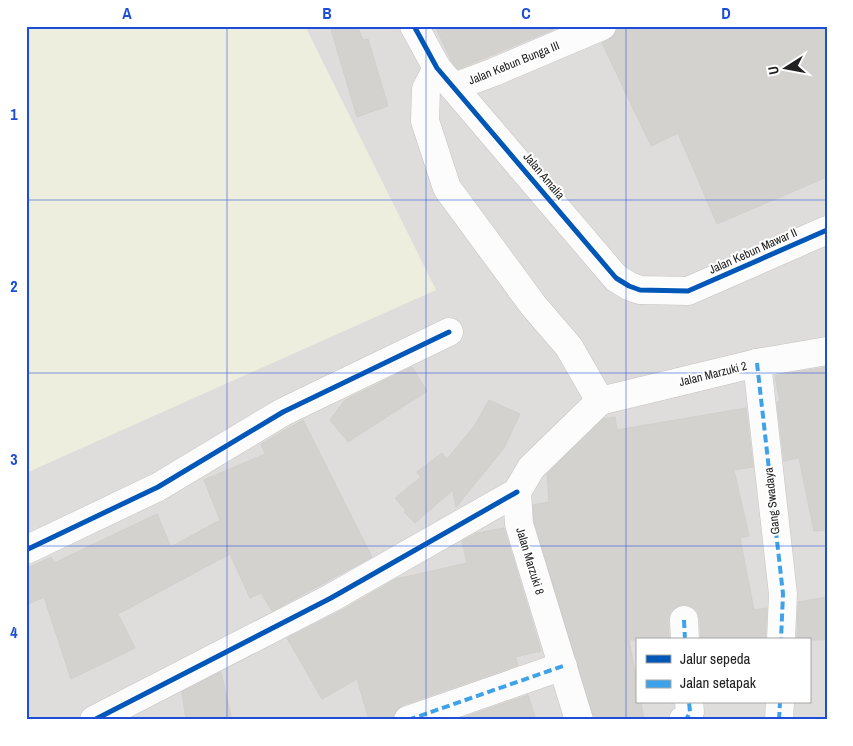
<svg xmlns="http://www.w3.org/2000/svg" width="853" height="746" font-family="'Archivo Narrow',sans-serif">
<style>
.residential{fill:#dedddb;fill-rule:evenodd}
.farmland{fill:#eeeede}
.building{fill:#d4d2cf;stroke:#d2cecb}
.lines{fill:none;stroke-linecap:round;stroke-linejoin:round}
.street-casing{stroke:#c5c4c2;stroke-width:29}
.street{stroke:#fdfcfc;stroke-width:28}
.quiet{stroke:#3ea2ea;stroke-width:4;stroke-dasharray:8 4;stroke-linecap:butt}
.cycleway-casing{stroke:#fff;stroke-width:8}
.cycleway{stroke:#0057b8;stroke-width:5}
.grid{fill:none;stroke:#1d4ed8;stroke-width:1;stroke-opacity:0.55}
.labels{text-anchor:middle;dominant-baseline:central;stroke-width:4;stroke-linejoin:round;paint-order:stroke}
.street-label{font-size:12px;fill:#212121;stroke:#fff}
.neatline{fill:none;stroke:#1d4ed8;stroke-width:2}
.grid-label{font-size:16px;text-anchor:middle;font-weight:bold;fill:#1d4ed8}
</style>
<rect width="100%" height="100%" fill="#efedea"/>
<!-- residential -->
<path class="residential" d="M26 26H827V720H26ZM637 640H809V702H637Z"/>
<!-- farmland -->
<path class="farmland" d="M26 26H305L436 290 26 473Z"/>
<!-- building -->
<g class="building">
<path d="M330 26H357L363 40 368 39 388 106 357 117Z"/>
<path d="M435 26H562L458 69 451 60Z"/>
<path d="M617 26H827V177L717 224 678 133 651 146 602 43 614 36Z"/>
<path d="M412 367 427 391 348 442 330 420 345 400Z"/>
<path d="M827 367V530L814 531 799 458 784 461 777 402H780L775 376Z"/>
<path d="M489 400 520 414 504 448 456 507 453 490 415 523 404 512 406 511 395 498 421 477 417 472 442 453 447 459 475 425Z"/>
<path d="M746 408 753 467 734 470 749 536 740 538 754 610 767 608 765 640H701L700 619 697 611 691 606 684 604 676 607 670 612 668 620 669 640H629L637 682V702H641L644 720H594L534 521 533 505 549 502 547 474 603 419 615 417 617 430Z"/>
<path d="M303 420 372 557 272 611 261 593 250 598 230 554 118 614 135 648 71 679 44 597 26 605V569L51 557 54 563 157 514 171 547 220 520 204 480 265 454 261 444Z"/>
<path d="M504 528 541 651 515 657 518 665 403 705 396 710 393 720H369L357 679 322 699 287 638 339 612 396 579 467 563 462 541 477 533Z"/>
<path d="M827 597V640H797L798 602Z"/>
<path d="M221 672 232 720H186L182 692Z"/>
<path d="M528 695 536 720H456Z"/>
</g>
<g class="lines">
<!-- street casing -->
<g class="street-casing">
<g id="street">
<path d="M414 26 437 68 616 278 629 286 640 290 688 291 827 230"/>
<path d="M437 68 426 89 425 121 447 188 533 305 569 347 600 401"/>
<path d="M454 87 494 72 602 26"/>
<path d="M757 363 783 594 781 640"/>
<path d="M600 401 757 363 827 351"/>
<path d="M26 550 158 487 283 412 449 332"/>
<path d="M684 620 685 640"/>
<path d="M94 720 331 598 517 492"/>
<path d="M408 720 563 666"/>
<path d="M579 720 519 524 517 492 531 468 600 401"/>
<path d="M683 720 687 718 690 712 689 702"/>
<path d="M779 720 780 702"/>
</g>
</g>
<!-- street -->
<use href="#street" class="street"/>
<!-- quiet -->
<g class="quiet">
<path d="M757 363 783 594 781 640"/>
<path d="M684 620 685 640"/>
<path d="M408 720 563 666"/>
<path d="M683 720 687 718 690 712 689 702"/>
<path d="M779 720 780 702"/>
</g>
<!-- cycleway casing -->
<g class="cycleway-casing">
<g id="cycleway">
<path d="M414 26 437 68 616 278 629 286 640 290 688 291 827 230"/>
<path d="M26 550 158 487 283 412 449 332"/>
<path d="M94 720 331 598 517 492"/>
</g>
</g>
<!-- cycleway -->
<use href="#cycleway" class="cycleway"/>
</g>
<!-- grid -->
<path class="grid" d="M227 26V720M426 26V720M626 26V720M26 200H827M26 373H827M26 546H827"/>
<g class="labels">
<!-- street labels -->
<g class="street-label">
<text transform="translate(514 63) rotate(-22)">Jalan Kebun Bunga III</text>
<text transform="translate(544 176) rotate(50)">Jalan Amalia</text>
<text transform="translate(753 251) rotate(-24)">Jalan Kebun Mawar II</text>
<text transform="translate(713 374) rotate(-14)">Jalan Marzuki 2</text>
<text transform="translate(772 501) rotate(-96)">Gang Swadaya</text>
<text transform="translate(530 561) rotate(73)">Jalan Marzuki 8</text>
</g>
</g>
<!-- border -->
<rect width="853" height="746" fill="none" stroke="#ffffff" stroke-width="55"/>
<!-- legend -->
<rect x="636" y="638" width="175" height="65" fill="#ffffff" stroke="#a6a6a6"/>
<rect x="646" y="655" width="25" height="8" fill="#0057b8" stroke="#a6a6a6"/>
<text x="680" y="664" font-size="15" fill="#212121">Jalur sepeda</text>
<rect x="646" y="680" width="25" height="8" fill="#3ea2ea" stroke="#a6a6a6"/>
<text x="680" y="688" font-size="15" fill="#212121">Jalan setapak</text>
<!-- north arrow -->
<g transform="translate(786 68) rotate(259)" stroke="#ffffff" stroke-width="4" paint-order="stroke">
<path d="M0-4L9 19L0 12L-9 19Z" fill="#212121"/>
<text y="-8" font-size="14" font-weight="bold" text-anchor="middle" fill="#212121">U</text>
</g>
<rect x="28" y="28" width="798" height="690" class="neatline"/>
<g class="grid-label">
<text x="127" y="19">A</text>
<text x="327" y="19">B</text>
<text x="526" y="19">C</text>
<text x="726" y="19">D</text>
<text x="14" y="120">1</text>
<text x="14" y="292">2</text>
<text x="14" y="465">3</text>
<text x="14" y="638">4</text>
</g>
</svg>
